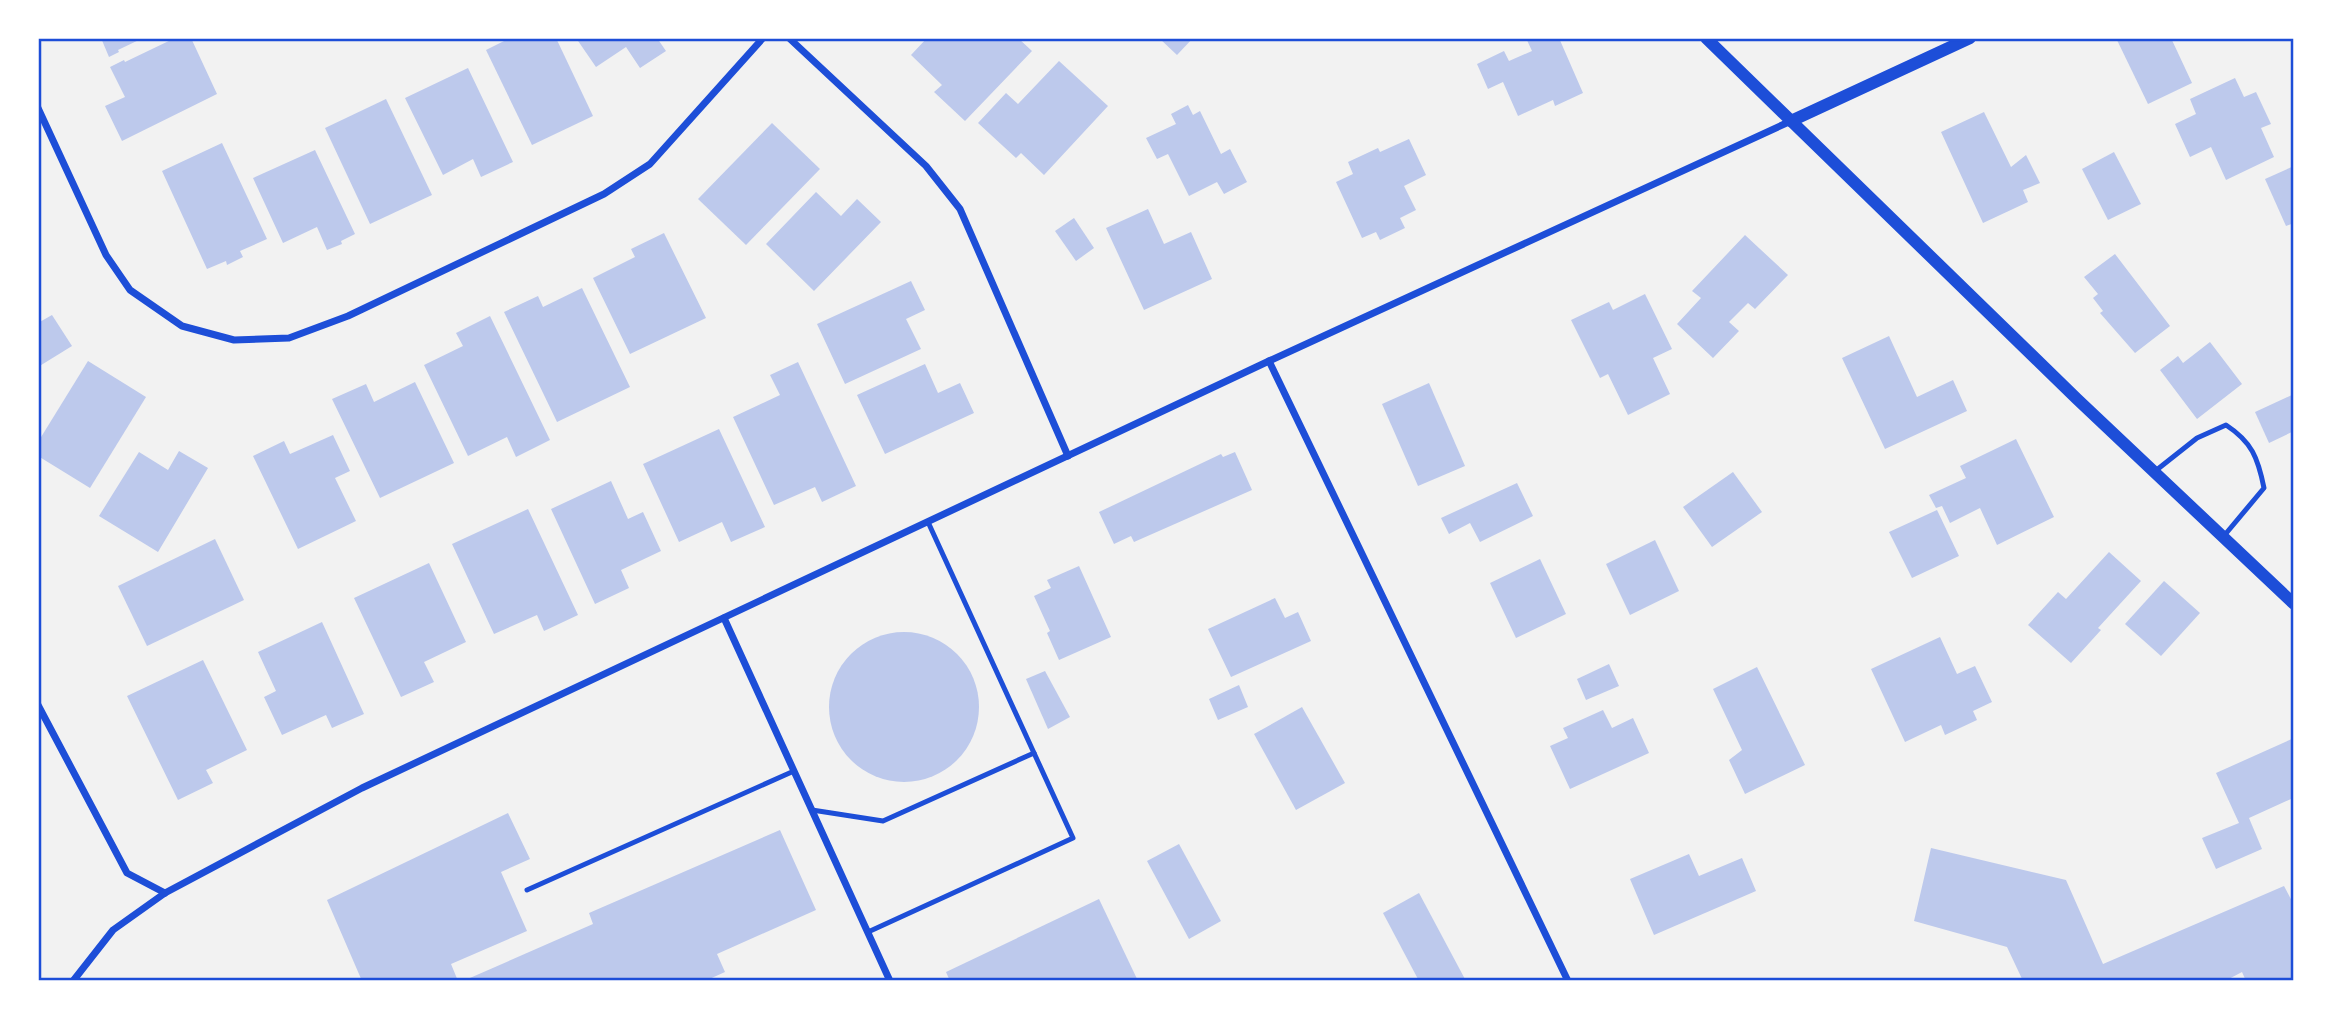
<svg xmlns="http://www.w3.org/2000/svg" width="2332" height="1019" font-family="'Roboto Condensed',sans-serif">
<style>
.building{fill:#bdc9ec}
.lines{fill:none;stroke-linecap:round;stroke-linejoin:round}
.service{stroke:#1d4ed8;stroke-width:5}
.minor{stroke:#1d4ed8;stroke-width:7}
.tertiary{stroke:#1d4ed8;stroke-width:12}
.neatline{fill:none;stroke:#1d4ed8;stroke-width:2.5}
</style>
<rect width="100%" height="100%" fill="#f2f2f2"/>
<!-- building -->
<g class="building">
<path d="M101 38H143L118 50 119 52 109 57Z"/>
<path d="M175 38H191L217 94 122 141 105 106 125 97 110 67 124 60 125 62Z"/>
<path d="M510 38H556L593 116 532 145 486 50Z"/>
<path d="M576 38H657L666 51 640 68 626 47 596 67Z"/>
<path d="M927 38H1018L1032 51 965 121 934 92 942 85 911 55Z"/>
<path d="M1159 38H1193L1177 55Z"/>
<path d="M1526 38H1559L1583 93 1555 106 1553 100 1518 116 1503 82 1488 89 1477 64 1504 51 1509 61 1532 51Z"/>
<path d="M2116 38H2171L2192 83 2148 104Z"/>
<path d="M1059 61 1108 106 1044 175 1021 153 1016 158 978 123 1006 93 1018 104Z"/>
<path d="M468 68 513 162 481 177 473 159 443 175 405 98Z"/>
<path d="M2235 78 2244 97 2256 92 2271 124 2261 128 2274 157 2226 180 2211 147 2190 157 2175 124 2196 114 2190 99Z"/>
<path d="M386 99 432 195 370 224 325 128Z"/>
<path d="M1188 105 1193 115 1200 111 1221 154 1230 149 1247 182 1224 194 1217 182 1189 196 1168 154 1157 159 1146 138 1176 124 1171 114Z"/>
<path d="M1984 112 2011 167 2026 155 2040 183 2023 190 2028 202 1983 223 1941 132Z"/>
<path d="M772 123 820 169 746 245 698 199Z"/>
<path d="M1409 139 1426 175 1404 186 1416 210 1400 218 1405 228 1380 240 1376 232 1362 238 1336 182 1353 174 1348 162 1378 148 1380 152Z"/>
<path d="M222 143 267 239 240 251 243 257 227 265 226 261 207 269 162 171Z"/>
<path d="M315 150 355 234 341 241 342 244 327 250 317 227 283 243 253 178Z"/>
<path d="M2114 152 2141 204 2108 220 2082 169Z"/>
<path d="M2294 166V223L2286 226 2265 179Z"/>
<path d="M816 192 841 216 857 199 881 222 814 291 766 244Z"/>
<path d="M1148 209 1164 244 1191 232 1212 279 1144 310 1106 228Z"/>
<path d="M1074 218 1094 248 1076 261 1055 231Z"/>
<path d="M664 233 706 318 630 354 593 278 635 257 631 249Z"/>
<path d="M1745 235 1788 275 1755 309 1748 303 1729 322 1739 331 1713 358 1677 324 1701 298 1692 291Z"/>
<path d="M2115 254 2170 326 2135 353 2100 313 2103 311 2093 298 2098 294 2084 277Z"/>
<path d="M911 281 925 310 906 319 921 349 845 384 817 324Z"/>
<path d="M582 288 630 387 557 422 504 312 538 296 543 307Z"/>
<path d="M1645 294 1672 349 1653 358 1670 394 1628 415 1608 374 1600 378 1571 320 1609 302 1613 310Z"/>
<path d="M52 315 72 346 38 367V323Z"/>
<path d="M490 316 550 440 516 457 507 437 468 456 424 365 463 346 456 333Z"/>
<path d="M1889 336 1917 397 1953 380 1967 411 1885 449 1842 358Z"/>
<path d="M2210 342 2242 384 2197 419 2160 370 2178 356 2183 363Z"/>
<path d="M88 361 146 397 90 488 38 456V442Z"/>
<path d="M798 362 856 486 822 502 815 487 774 505 733 417 780 395 770 375Z"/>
<path d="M925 364 938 393 960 383 974 413 885 454 857 395Z"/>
<path d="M415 382 454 463 380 498 332 399 366 384 374 402Z"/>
<path d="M1429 383 1465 466 1418 486 1382 404Z"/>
<path d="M2294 394V431L2269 443 2255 412Z"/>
<path d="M719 429 765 527 731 542 722 522 679 542 643 464Z"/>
<path d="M333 435 350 471 335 478 356 521 298 549 253 456 284 441 290 454Z"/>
<path d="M2016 439 2054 517 1997 545 1980 508 1950 523 1942 506 1936 508 1929 495 1966 478 1960 466Z"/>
<path d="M179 451 208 468 158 552 99 516 139 452 168 470Z"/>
<path d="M1235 452 1252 490 1134 542 1131 536 1114 544 1099 512 1221 454 1223 457Z"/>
<path d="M1733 472 1762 512 1712 547 1683 507Z"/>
<path d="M611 481 628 519 643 512 661 551 621 570 629 588 595 604 551 509Z"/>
<path d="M1517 483 1533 516 1480 542 1470 523 1449 534 1441 518Z"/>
<path d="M528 509 578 615 544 631 537 615 494 634 452 544Z"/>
<path d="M1937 510 1959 556 1912 578 1889 532Z"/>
<path d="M215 539 244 600 147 646 118 586Z"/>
<path d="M1655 540 1679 591 1630 615 1606 564Z"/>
<path d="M2109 552 2141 581 2098 628 2101 630 2071 663 2028 625 2058 592 2066 599Z"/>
<path d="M1540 559 1566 614 1516 638 1490 583Z"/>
<path d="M429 563 466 642 424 662 434 682 401 697 354 598Z"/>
<path d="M1079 566 1111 637 1059 660 1047 633 1050 631 1034 596 1051 588 1047 580Z"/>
<path d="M2164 581 2200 613 2161 656 2125 624Z"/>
<path d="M1275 598 1285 618 1298 612 1311 641 1231 677 1208 629Z"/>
<path d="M322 622 364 714 332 728 326 715 282 735 264 697 276 691 258 652Z"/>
<circle cx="904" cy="707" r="75"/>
<path d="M1940 637 1957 674 1975 666 1992 702 1973 711 1977 720 1945 735 1941 725 1905 742 1871 669Z"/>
<path d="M203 660 247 750 206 770 213 783 178 800 127 696Z"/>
<path d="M1609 664 1619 686 1586 700 1577 679Z"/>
<path d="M1757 667 1805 765 1745 794 1729 760 1742 750 1713 689Z"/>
<path d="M1045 671 1070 717 1048 729 1026 679Z"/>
<path d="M1239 685 1248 707 1218 720 1209 699Z"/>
<path d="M1302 707 1345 783 1296 810 1254 734Z"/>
<path d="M1603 710 1612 728 1633 718 1649 753 1570 789 1550 746 1568 738 1563 728Z"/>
<path d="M2294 738V804L2291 799 2249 818 2262 849 2216 869 2202 838 2239 823 2216 773Z"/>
<path d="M508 813 530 859 501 872 527 931 451 964 458 981H362L327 900Z"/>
<path d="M780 830 816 910 717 954 725 972 705 981H463L593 924 589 913Z"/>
<path d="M1179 844 1221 921 1189 939 1147 861Z"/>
<path d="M1931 848 2066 880 2103 964 2284 886 2294 905V981H2246L2242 972 2225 981H2023L2007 947 1914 921Z"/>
<path d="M1689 854 1699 876 1742 858 1756 891 1654 935 1630 879Z"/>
<path d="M1419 893 1466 981H1419L1383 913Z"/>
<path d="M1099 899 1138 981H950L946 972Z"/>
</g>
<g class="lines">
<!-- service -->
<g class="service">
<path d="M2154 472 2197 438 2226 425C2252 442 2258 458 2264 488L2223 537"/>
<path d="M812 810 883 821 1034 753"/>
<path d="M527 890 794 771"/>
<path d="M868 932 1073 838 928 522"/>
</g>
<!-- minor -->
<g class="minor">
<path d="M789 38 926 166 960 209 1068 456"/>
<path d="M38 108 106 255 130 290 182 326 234 340 289 338 348 316 604 194 650 164 763 38"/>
<path d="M1269 361 1568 981"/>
<path d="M724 618 890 981"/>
<path d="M38 705 127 873 165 893"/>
<path d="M73 981 113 930 165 893 362 788 1269 361 1791 121"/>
</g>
<!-- tertiary -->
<g class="tertiary">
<path d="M1706 38 2077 399 2294 604"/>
<path d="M1791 121 1970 38"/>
</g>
</g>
<!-- border -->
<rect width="2332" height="1019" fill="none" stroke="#ffffff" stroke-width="80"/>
<rect x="40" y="40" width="2252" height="939" class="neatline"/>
</svg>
